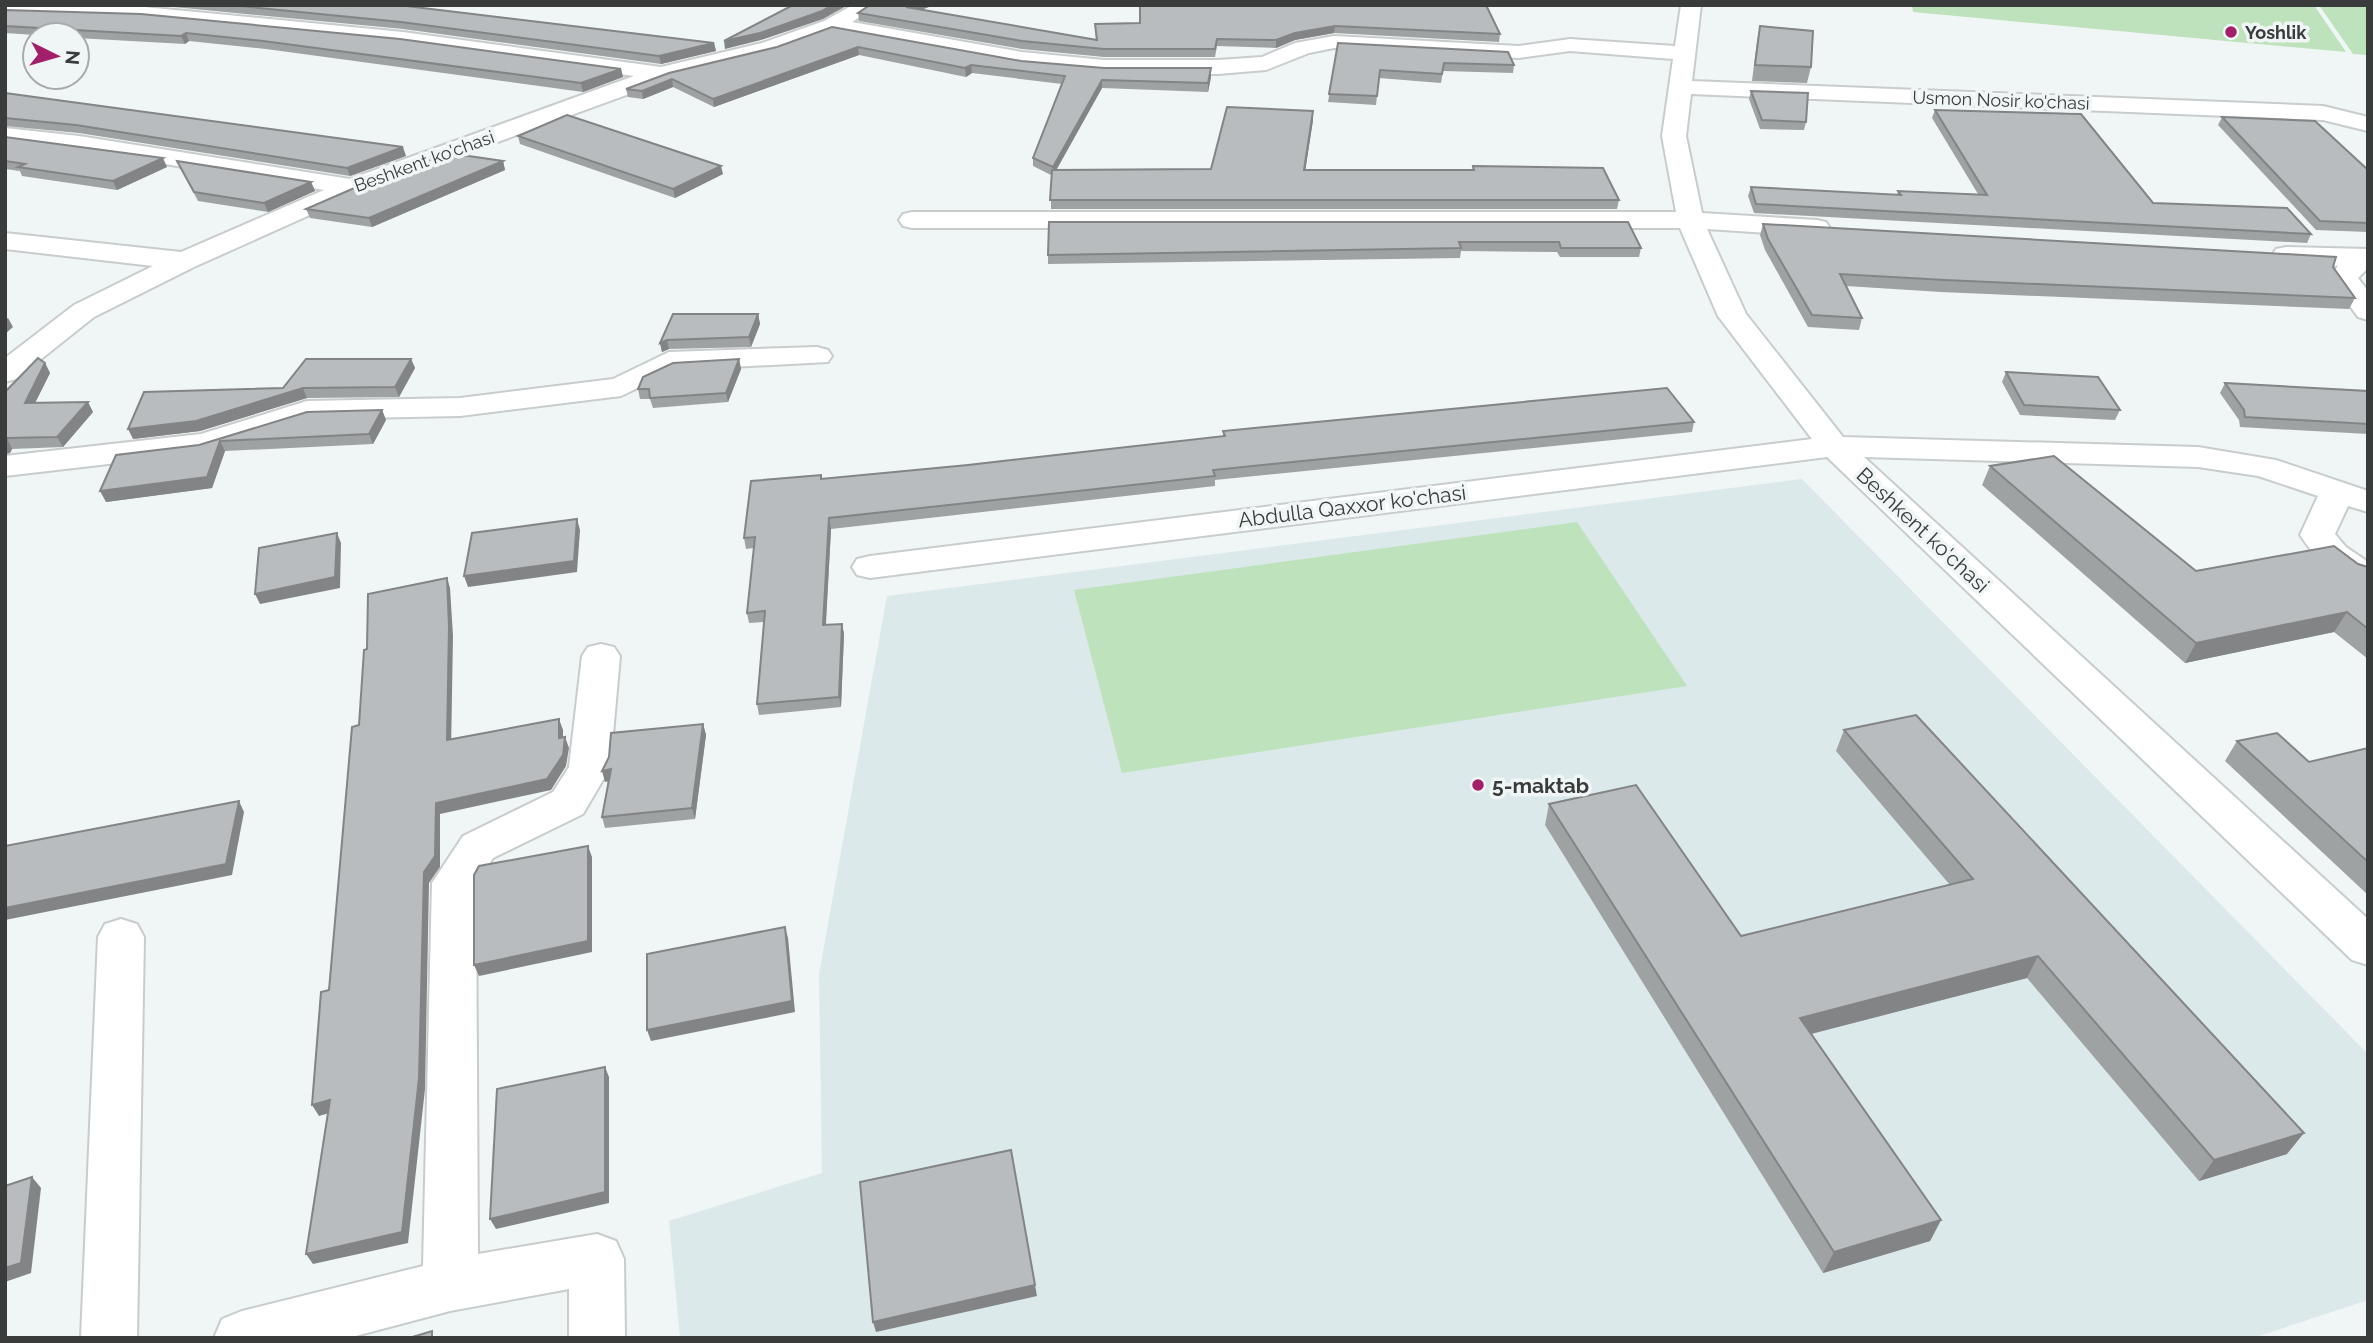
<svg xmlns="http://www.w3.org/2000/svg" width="2373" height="1343" font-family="Raleway,sans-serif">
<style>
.built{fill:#dbe9ea}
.green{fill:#bee2bc}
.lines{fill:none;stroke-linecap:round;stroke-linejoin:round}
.minor-casing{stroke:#c8cccd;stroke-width:4}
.minor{fill:#fff;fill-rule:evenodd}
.wall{fill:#9fa2a3}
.shaded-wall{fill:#828485}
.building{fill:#b9bcbe;stroke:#828485;stroke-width:2}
.poi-dot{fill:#a41f6a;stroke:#f0f5f5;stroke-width:2.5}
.labels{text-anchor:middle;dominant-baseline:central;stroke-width:7;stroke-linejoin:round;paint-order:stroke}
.far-poi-label{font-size:18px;font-weight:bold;fill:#3a3c3c;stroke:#f0f5f5;text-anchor:start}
.far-street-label{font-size:18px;fill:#3a3c3c;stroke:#f0f5f5}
.street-label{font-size:21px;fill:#3a3c3c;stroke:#f0f5f5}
.poi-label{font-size:21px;font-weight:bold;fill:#3a3c3c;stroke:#f0f5f5;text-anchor:start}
</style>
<rect width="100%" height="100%" fill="#f0f5f5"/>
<!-- built -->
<path class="built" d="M1802 479 2368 1054V1300L2253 1338H680L669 1221 822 1173 819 974 887 596Z"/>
<!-- green -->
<g class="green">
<path d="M1912 5H2314L2346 52 1913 12Z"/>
<path d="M2319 5H2368V55L2353 54Z"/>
<path d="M1577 522 1687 686 1122 773 1074 590Z"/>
</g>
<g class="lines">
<!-- minor casing -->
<g class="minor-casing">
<g id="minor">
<path d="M5 5 144 7 403 32 661 67 762 43 824 21 853 5H879L852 22 1022 52 1104 60H1218L1262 57 1295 43 1334 36 1519 46 1570 39 1675 46 1681 5H1701L1692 81 2323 106 2368 117V131L2323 120 1691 94 1686 136 1702 213 1817 220 1826 222 1830 228 1826 234 1817 236 1707 229 1746 314 1843 437 2198 447 2276 460 2368 491V512L2348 506 2335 534 2346 547 2368 562V590C2339 583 2316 559 2300 535L2318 496 2258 476 2198 467 1864 457 2368 919V965L2352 960 1827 457 870 578 857 575 852 567 857 559 870 556 1812 439 1718 316 1680 228H912L903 226 899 220 903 214 912 212H1676L1662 136 1673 59 1570 51 1519 58 1334 48 1309 53 1266 70 1218 74H1104L1022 66 833 32 777 53 670 79 361 192 194 267 94 317 16 379 5 382V358L74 305 153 266 5 249V233L181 252 324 190 79 150 5 142V128L79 136 350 179 634 76 403 44 144 19 5 15Z"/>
<path d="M2286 247 2368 249V268L2358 278 2368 291V320L2358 317 2329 277 2338 266 2276 261 2272 255 2276 249Z"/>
<path d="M817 347 828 350 832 356 828 362 675 370 621 396 460 416 311 419 203 453 5 476V456L201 434 307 401 460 398 613 379 669 352Z"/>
<path d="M601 644 614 647 620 656 610 768 583 814 493 858 476 885 478 1254 597 1234 616 1241 624 1259 625 1338H569V1289L450 1311 348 1338H214L222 1319 242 1311 423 1266 432 883 463 836 553 792 569 767 582 656 588 647Z"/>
<path d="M121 919 137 924 144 937 137 1338H81L98 937 105 924Z"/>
</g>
</g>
<!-- minor -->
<use href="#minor" class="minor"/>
</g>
<!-- wall -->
<g class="wall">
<path d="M153 5H398L714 43 716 51 661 64 403 29Z"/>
<path d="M870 5H934L921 10 1096 40 1095 24 1140 23V5L1500 34 1499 42 1334 33 1295 40 1276 48 1217 46 1215 57H1104L1022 49 859 21 858 13Z"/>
<path d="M5 10 621 69 623 77 583 92 266 49 189 41 185 44 77 38V35H35L5 33Z"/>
<path d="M1760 26 1811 67 1807 83 1752 81 1757 41Z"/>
<path d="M832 27 1021 61 1104 68 1211 77 1208 92 1102 88 1056 170 1211 169 1313 120 1305 170H1472L1473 166 1619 200 1617 209H1051V175L1033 166V158L1062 84 972 73 966 77 859 55 714 107 673 87 643 99 628 97 626 89 777 47Z"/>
<path d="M1338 43 1514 65 1513 73 1443 71 1441 83 1379 78 1376 105 1328 102Z"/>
<path d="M1751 91 1806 122 1804 130 1760 129 1749 99Z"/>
<path d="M5 93 406 156 350 176 79 133 5 126Z"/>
<path d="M1935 110 2153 203 2311 234 2307 243 1754 213 1748 196 1751 187 1897 195 1898 191 1978 194 1932 118Z"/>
<path d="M2222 117 2368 170V232L2316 230 2218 125Z"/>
<path d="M518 136 723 174 675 198 520 144Z"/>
<path d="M5 137 167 167 117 190 22 176 20 171 5 169Z"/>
<path d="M177 161 311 182 315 191 268 212 198 201Z"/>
<path d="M503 161 505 170 372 227 310 218 306 209Z"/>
<path d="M1628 222 1641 248 1639 257H1560L1557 252 1461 251 1460 258 1048 264V255Z"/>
<path d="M1763 224 2333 267 2355 298 2349 309 1941 292 1846 286 1862 318 1859 330 1808 327 1765 250 1760 235Z"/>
<path d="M673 314H758L760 324 751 347 669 349 662 352 660 343Z"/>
<path d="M411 359 415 368 399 397 307 398 200 431 133 439 283 388Z"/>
<path d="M739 359 741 369 728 402 653 408 650 399H640L638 389Z"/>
<path d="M45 363 50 373 35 403 93 412 63 447 12 449 10 453 5 454V392Z"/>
<path d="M2006 372 2120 410 2115 420 2020 415 2002 382Z"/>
<path d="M2225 383 2368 391V434L2240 427 2239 420 2220 393Z"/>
<path d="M382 410 386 420 373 444 225 451 212 488 106 502 199 445 307 412Z"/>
<path d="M1694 422 1692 432 1215 480V486L831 529 826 625 842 624 844 634 841 707 759 715 757 704 764 622 749 623 747 613 754 548 746 549 744 538 822 479 968 465 1223 437V431Z"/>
<path d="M1990 466 2196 571 2368 567V659L2334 632 2185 663 1982 485Z"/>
<path d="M703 724 706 735 695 819 605 828 602 817 608 781 605 782Z"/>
<path d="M1844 730 2287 1154 2199 1181 2027 978 1811 1034 1941 1220 1930 1241 1823 1273 1545 825 1549 804 1741 936 1950 885 1836 751Z"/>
<path d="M2237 741 2309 762 2368 748V895L2225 761Z"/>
</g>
<!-- shaded-wall -->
<g class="shaded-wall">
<path d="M832 5H848L823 19 761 40 725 49 724 41Z"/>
<path d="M912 5H934L907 15 906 7Z"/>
<path d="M1335 26 1334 33 1295 40 1276 48V40L1295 33Z"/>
<path d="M186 33 189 41 185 44 181 36Z"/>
<path d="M714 43 716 51 661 64 659 56Z"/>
<path d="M858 47 859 55 714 107 713 99Z"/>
<path d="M971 65 972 73 966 77 965 68Z"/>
<path d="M1211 68V77L1208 92V83Z"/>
<path d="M621 69 623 77 583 92 581 83Z"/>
<path d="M672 79 673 87 643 99 642 91Z"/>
<path d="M1102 80V88L1053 176V167Z"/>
<path d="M1313 111V120L1304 179V170Z"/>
<path d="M403 147 406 156 350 176 347 168Z"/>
<path d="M163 158 167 167 117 190 113 181Z"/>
<path d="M503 161 505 170 372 227 369 218Z"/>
<path d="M721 166 723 174 675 198 673 189Z"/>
<path d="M311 182 315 191 268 212 264 203Z"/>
<path d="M758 314 760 324 751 347 749 337Z"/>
<path d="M8 318 13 327 5 334V320Z"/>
<path d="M667 340 669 349 662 352 660 343Z"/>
<path d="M411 359 415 368 399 397 395 387Z"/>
<path d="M739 359 741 369 728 402 726 393Z"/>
<path d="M45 363 50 373 30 413 25 403Z"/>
<path d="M303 388 307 398 200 431 133 439 128 429Z"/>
<path d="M88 402 93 412 63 447 57 437Z"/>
<path d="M382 410 386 420 373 444 369 434Z"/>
<path d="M7 438 12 449 10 453 5 454V441Z"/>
<path d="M220 441 225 451 212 488 106 502 100 491Z"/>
<path d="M829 518 831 529 825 636 823 625Z"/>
<path d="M577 519 580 530 577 572 468 587 464 576Z"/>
<path d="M337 533 341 543 340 588 260 604 255 594Z"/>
<path d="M447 578 450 588 453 636 451 751 447 740Z"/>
<path d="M2347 612 2334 632 2185 663 2196 643Z"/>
<path d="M842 624 844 634 841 707 839 697Z"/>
<path d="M559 719 563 730V748L559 738Z"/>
<path d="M703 724 706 735 695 819 692 808Z"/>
<path d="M565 737 569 748 566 766 551 790 440 814V867L429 883 425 1089 408 1243 313 1264 306 1254 436 803Z"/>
<path d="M611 769 614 780 605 782 602 771Z"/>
<path d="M239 801 244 812 232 875 5 920V908Z"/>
<path d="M588 846 592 857V952L479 976 474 965Z"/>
<path d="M785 927 788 938 795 1012 651 1041 647 1030Z"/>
<path d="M2038 956 2027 978 1791 1039 1800 1018Z"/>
<path d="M605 1067 609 1077V1203L496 1229 490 1219Z"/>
<path d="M330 1100 336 1111 319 1116 312 1105Z"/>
<path d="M2304 1133 2287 1154 2199 1181 2214 1160Z"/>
<path d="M32 1177 41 1188 31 1273 5 1282V1268Z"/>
<path d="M1941 1220 1930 1241 1823 1273 1834 1252Z"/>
<path d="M1035 1285 1037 1296 876 1332 873 1322Z"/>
</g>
<!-- building -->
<g class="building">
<path d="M230 5H398L714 43 659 56 401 22Z"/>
<path d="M793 5H832L822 11 760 33 724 41Z"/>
<path d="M870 5H912L906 7 1097 40 1095 24 1140 23V5H1486L1500 34 1335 26 1295 33 1276 40 1217 39 1215 49H1104L1022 41 858 13Z"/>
<path d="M5 10 141 14 400 39 621 69 581 83 263 41 186 33 181 36 5 26Z"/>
<path d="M1760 26 1813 31 1811 67 1755 65Z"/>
<path d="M832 27 1021 61 1104 68H1211L1208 83 1102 80 1053 167 1033 158 1065 76 971 65 965 68 858 47 713 99 672 79 642 91 626 89 669 73 777 47Z"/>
<path d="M1338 43 1508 52 1514 65 1444 63 1442 74 1380 70 1377 96 1329 94Z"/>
<path d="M1751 91 1808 93 1806 122 1762 120Z"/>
<path d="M5 93 403 147 347 168 76 125 5 118Z"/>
<path d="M1227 107 1313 111 1304 170H1474L1473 166 1603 168 1619 200H1050L1052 170 1211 169Z"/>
<path d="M1935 110 2081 114 2153 203 2287 208 2311 234 1756 204 1751 187 1901 195 1898 191 1987 195Z"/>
<path d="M567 115 721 166 673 189 518 136Z"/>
<path d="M2222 117 2315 121 2368 170V223L2320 221Z"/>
<path d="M5 137 163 158 113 181 18 167 25 164 5 161Z"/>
<path d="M448 153 503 161 369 218 306 209 359 186Z"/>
<path d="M177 161 311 182 264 203 194 192Z"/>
<path d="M1049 222H1628L1641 248H1561L1559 242H1459L1461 248 1048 255Z"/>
<path d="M1763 224 2336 257 2333 267 2355 298 1945 280 1840 274 1862 318 1812 315 1768 239Z"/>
<path d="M673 314H758L749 337 667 340 660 343Z"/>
<path d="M38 358 45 363 25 403 88 402 57 437 7 438 5 441V392Z"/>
<path d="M306 359H411L395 387 303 388 196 421 128 429 144 392 283 388Z"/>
<path d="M739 359 726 393 650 398 649 389H638L643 377 673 363Z"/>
<path d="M2006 372 2098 377 2120 410 2024 405Z"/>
<path d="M2225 383 2368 391V424L2245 417 2244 410Z"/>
<path d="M1667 388 1694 422 1213 470 1215 476 829 518 823 625 842 624 839 697 757 704 765 611 747 613 755 537 744 538 751 481 821 475V479L968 465 1225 436 1223 431Z"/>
<path d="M382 410 369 434 220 441 207 477 100 491 116 455 199 445 307 412Z"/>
<path d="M2054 456 2196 571 2334 546 2358 564 2368 567V629L2347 612 2196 643 1990 466Z"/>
<path d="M577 519 574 561 464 576 472 533Z"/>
<path d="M337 533 335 577 255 594 259 548Z"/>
<path d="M447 578 449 626 447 740 559 719V738L565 737 563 755 547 779 436 803 435 856 424 872 419 1078 402 1232 306 1254 330 1100 312 1105 321 992 329 990 352 727 359 725 364 650 367 649 368 594Z"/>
<path d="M1916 715 2304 1133 2214 1160 2038 956 1800 1018 1941 1220 1834 1252 1549 804 1636 785 1741 936 1973 879 1844 730Z"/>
<path d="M703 724 692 808 602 817 611 769 602 771 609 757 611 733Z"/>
<path d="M2277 733 2309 762 2368 748V862L2237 741Z"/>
<path d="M239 801 226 864 5 908V846Z"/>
<path d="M588 846V941L474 965V875L479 866Z"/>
<path d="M785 927 792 1001 647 1030V954Z"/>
<path d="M605 1067V1192L490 1219 497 1089Z"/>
<path d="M1011 1150 1035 1285 873 1322 860 1182Z"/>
<path d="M32 1177 21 1263 5 1268V1186Z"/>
<path d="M432 1331V1338H409Z"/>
</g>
<!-- markers -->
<g class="poi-dot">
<circle cx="2231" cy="32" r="7"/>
<circle cx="1478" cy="785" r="7"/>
</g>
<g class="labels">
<!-- far-poi labels -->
<g class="far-poi-label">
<text x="2245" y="32">Yoshlik</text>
</g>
<!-- far-street labels -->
<g class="far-street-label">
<text transform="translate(2001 100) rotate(2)">Usmon Nosir ko'chasi</text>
<text transform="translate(424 161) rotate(-20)">Beshkent ko'chasi</text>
</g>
<!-- street labels -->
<g class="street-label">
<text transform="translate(1352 506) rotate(-7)">Abdulla Qaxxor ko'chasi</text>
<text transform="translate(1923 530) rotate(43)">Beshkent ko'chasi</text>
</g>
<!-- poi labels -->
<g class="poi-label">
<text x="1492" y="785">5-maktab</text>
</g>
</g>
<!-- border -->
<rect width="2373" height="1343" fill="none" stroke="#3a3c3c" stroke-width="14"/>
<!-- north arrow -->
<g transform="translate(56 56) rotate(95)"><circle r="33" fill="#f0f5f5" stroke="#a7abab" stroke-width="2"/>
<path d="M0-5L12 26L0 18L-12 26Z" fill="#a41f6a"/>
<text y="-10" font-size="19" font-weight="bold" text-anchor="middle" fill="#3a3c3c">N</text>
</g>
</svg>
